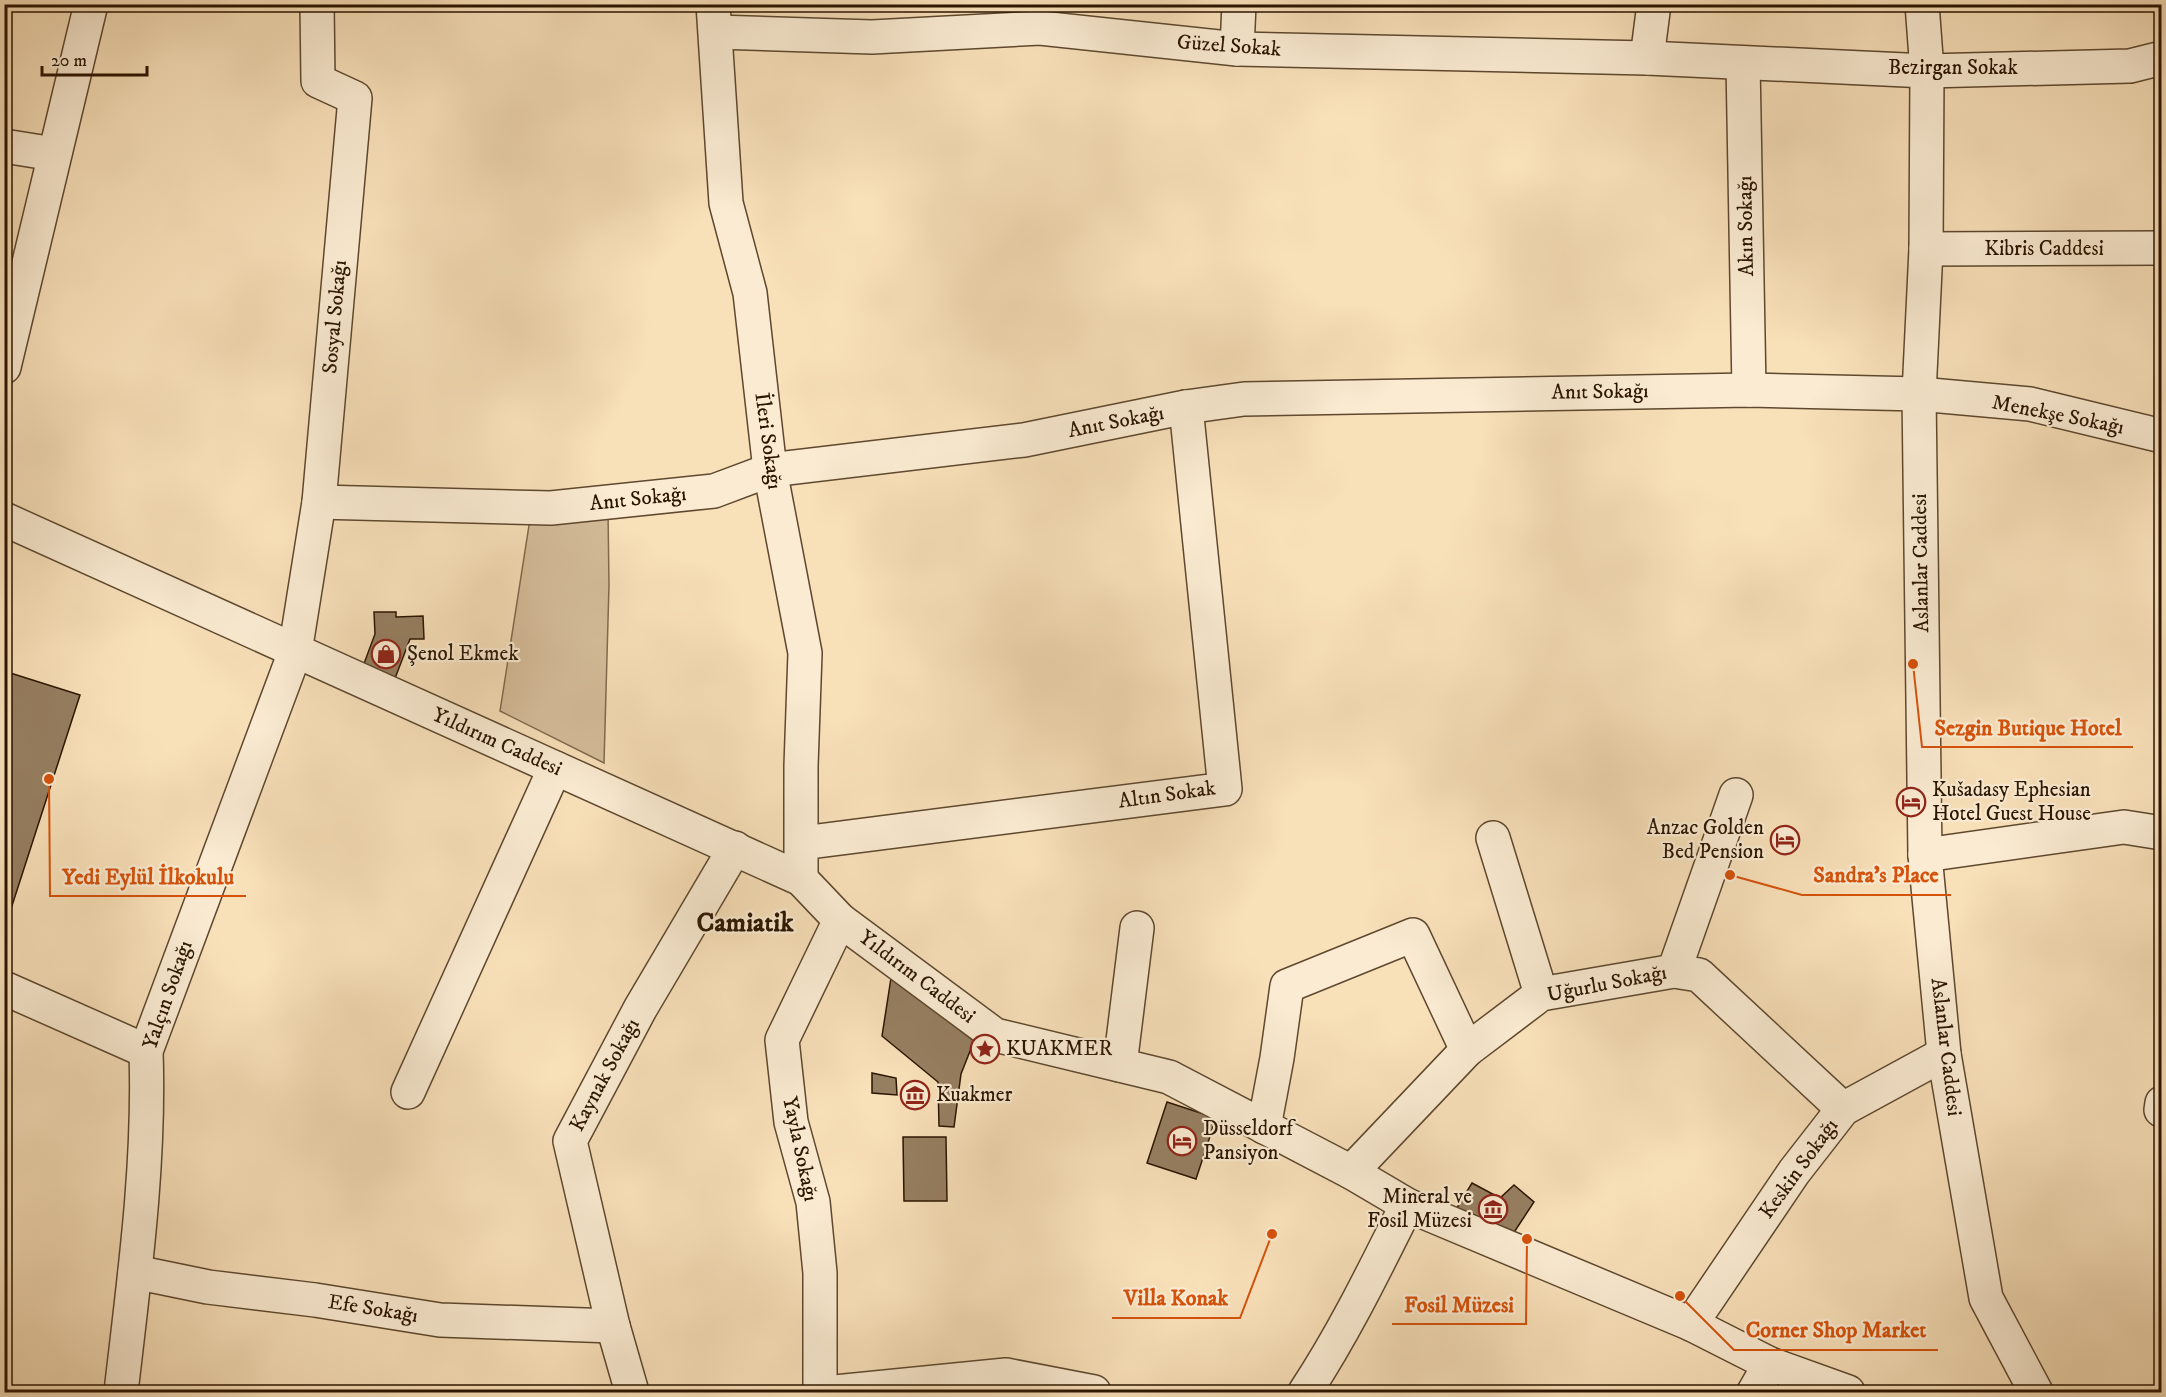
<svg xmlns="http://www.w3.org/2000/svg" width="2166" height="1397" font-family="'IM FELL DW Pica',serif">
<style>
.green{fill:#d5bd9a;stroke:#80694e;stroke-width:1.5}
.building{fill:#967f61;stroke:#2b1501;stroke-width:1.5}
.lines{fill:none;stroke-linecap:round;stroke-linejoin:round}
.street-casing{stroke:#5e482f;stroke-width:36}
.street{stroke:#faebd2;stroke-width:33}
.labels{text-anchor:middle;dominant-baseline:central;stroke-width:4.5;stroke-linejoin:round;paint-order:stroke}
.street-label{font-size:21px;fill:#2b1501;stroke:#faebd2}
.poi-label{font-size:21px;fill:#2b1501;stroke:#faebd2;text-anchor:start}
.district-label{font-size:27px;font-weight:bold;fill:#2b1501;stroke:#faebd2}
.leader{fill:none;stroke:#d5520b;stroke-width:2}
.callout-dot{fill:#d5520b;stroke:#faebd2;stroke-width:2}
.callout-label{font-size:22px;text-anchor:middle;font-weight:bold;fill:#d5520b;stroke:#faebd2;stroke-width:4.5;stroke-linejoin:round;paint-order:stroke}
</style>
<rect width="100%" height="100%" fill="#f8e0b9"/>
<filter id="stains"><feTurbulence type="fractalNoise" baseFrequency=".00333" numOctaves="4"/><feColorMatrix values="0 0 0 0 .2 0 0 0 0 .09 0 0 0 0 .02 0 0 0 .5 -.17"/></filter>
<radialGradient id="worn" r=".72"><stop offset=".6" stop-color="#630" stop-opacity="0"/><stop offset="1" stop-color="#630" stop-opacity=".3"/></radialGradient>
<!-- green -->
<path class="green" d="M608 511 609 585 604 763 500 711 530 519Z"/>
<!-- building -->
<g class="building">
<path d="M374 612H396V617L423 616 424 639H410L394 681 362 669 375 634Z"/>
<path d="M4 671 80 695 9 915 4 913Z"/>
<path d="M891 978 921 1001 925 997 946 1019 974 1041 961 1074 954 1127 939 1126 938 1082 882 1036Z"/>
<path d="M872 1073 896 1078 897 1095 872 1093Z"/>
<path d="M1167 1102 1216 1118 1196 1179 1147 1163Z"/>
<path d="M903 1137H946L947 1201H904Z"/>
<path d="M1472 1183 1500 1198 1514 1185 1534 1202 1509 1240 1452 1216Z"/>
</g>
<g class="lines">
<!-- street casing -->
<g class="street-casing">
<g id="street">
<path d="M713 4 726 203 750 293 770 470 805 653 801 766V879"/>
<path d="M1922 4 1927 71 1926 249 1919 394 1925 855 1944 1054 1986 1298 2036 1392"/>
<path d="M716 32 872 37 1040 28 1237 49 1647 58 1927 71 2130 66 2162 58"/>
<path d="M1237 49 1239 4"/>
<path d="M1647 58 1654 4"/>
<path d="M1743 63 1749 390"/>
<path d="M4 146 54 154"/>
<path d="M1926 249 2162 248"/>
<path d="M4 367 91 4"/>
<path d="M319 502 551 508 714 491 770 470 1024 440 1186 407 1244 399 1749 390 1919 394 2030 404 2162 436"/>
<path d="M4 519 801 879 840 920 995 1035 1169 1077 1351 1172 1407 1205 1691 1324 1770 1364 1848 1392"/>
<path d="M1493 838 1541 994"/>
<path d="M802 843 1225 789 1186 407"/>
<path d="M1925 855 2124 827 2162 833"/>
<path d="M1674 971 1736 795"/>
<path d="M4 988 146 1051"/>
<path d="M1120 1065 1137 928"/>
<path d="M408 1092 555 768"/>
<path d="M2161 1110 2162 1103"/>
<path d="M1264 1127 1277 1058 1287 986 1413 935 1467 1050"/>
<path d="M1351 1172 1467 1050 1541 994 1674 971 1699 975 1843 1109"/>
<path d="M135 1272 208 1287 315 1300 440 1320 613 1326"/>
<path d="M1691 1324 1794 1172 1843 1109 1944 1054"/>
<path d="M121 1392C134 1279 150 1165 146 1051L295 652 319 502 355 98 318 81 317 4"/>
<path d="M632 1392 613 1326 570 1141 640 1009 735 848"/>
<path d="M820 1392V1273L813 1202 791 1122 782 1040 840 920"/>
<path d="M835 1392 1006 1375 1094 1392"/>
<path d="M1305 1392C1344 1333 1375 1269 1407 1205"/>
<path d="M1754 1392 1770 1364"/>
</g>
</g>
<!-- street -->
<use href="#street" class="street"/>
</g>
<!-- icons -->
<defs>
<g id="shop-ring" transform="scale(1.5)"><circle r="9.5" fill="#faebd2" stroke="#8f2418" stroke-width="1.5"/><path d="M-5-2.5h2.3a2.7 3.5 0 0 1 5.4 0H5L5.5 6h-11ZM-1.5-2.5h3a1.5 2.3 0 0 0-3 0Z" fill="#8f2418"/></g>
<g id="hotel-ring" transform="scale(1.5)"><circle r="9.5" fill="#faebd2" stroke="#8f2418" stroke-width="1.5"/><path d="M-6-4.5h1.5V1H6V5H4.5V3h-9V5H-6ZM-4 0a1.8 1.8 0 1 1 3.6 0ZM.5 0V-2.5h3Q6-2.5 6 0Z" fill="#8f2418"/></g>
<g id="sight-ring" transform="scale(1.5)"><circle r="9.5" fill="#faebd2" stroke="#8f2418" stroke-width="1.5"/><path d="M0-6L1.8-2.2L6-1.7L2.9 1.2L3.7 5.4L0 3.3L-3.7 5.4L-2.9 1.2L-6-1.7L-1.8-2.2Z" fill="#8f2418"/></g>
<g id="museum-ring" transform="scale(1.5)"><circle r="9.5" fill="#faebd2" stroke="#8f2418" stroke-width="1.5"/><path d="M0-6L6-3V-2H-6V-3ZM-5-1h2V3h-2ZM-1-1h2V3h-2ZM3-1h2V3H3ZM-6 4H6V6H-6Z" fill="#8f2418"/></g>
</defs>
<g fill-rule="evenodd">
<use href="#shop-ring" x="386" y="654"/>
<use href="#hotel-ring" x="1911" y="802"/>
<use href="#hotel-ring" x="1785" y="840"/>
<use href="#sight-ring" x="985" y="1049"/>
<use href="#museum-ring" x="915" y="1095"/>
<use href="#hotel-ring" x="1182" y="1141"/>
<use href="#museum-ring" x="1493" y="1209"/>
</g>
<g class="labels">
<!-- street labels -->
<g class="street-label">
<text transform="translate(1229 46) rotate(4)">Güzel Sokak</text>
<text x="1953" y="68">Bezirgan Sokak</text>
<text transform="translate(1746 226) rotate(-91)">Akın Sokağı</text>
<text x="2044" y="249">Kibris Caddesi</text>
<text transform="translate(335 317) rotate(-85)">Sosyal Sokağı</text>
<text transform="translate(1600 392) rotate(-1)">Anıt Sokağı</text>
<text transform="translate(2058 415) rotate(11)">Menekşe Sokağı</text>
<text transform="translate(1116 422) rotate(-11)">Anıt Sokağı</text>
<text transform="translate(768 441) rotate(82)">İleri Sokağı</text>
<text transform="translate(638 499) rotate(-6)">Anıt Sokağı</text>
<text transform="translate(1921 563) rotate(-91)">Aslanlar Caddesi</text>
<text transform="translate(497 742) rotate(24)">Yıldırım Caddesi</text>
<text transform="translate(1167 795) rotate(-8)">Altın Sokak</text>
<text transform="translate(917 977) rotate(37)">Yıldırım Caddesi</text>
<text transform="translate(1607 984) rotate(-11)">Uğurlu Sokağı</text>
<text transform="translate(168 995) rotate(-71)">Yalçın Sokağı</text>
<text transform="translate(1946 1047) rotate(83)">Aslanlar Caddesi</text>
<text transform="translate(605 1075) rotate(-62)">Kaynak Sokağı</text>
<text transform="translate(800 1149) rotate(78)">Yayla Sokağı</text>
<text transform="translate(1799 1169) rotate(-54)">Keskin Sokağı</text>
<text transform="translate(373 1309) rotate(9)">Efe Sokağı</text>
</g>
<!-- poi labels -->
<g class="poi-label">
<text x="407" y="654">Şenol Ekmek</text>
<text x="1932" y="790">Kušadasy Ephesian<tspan x="1932" dy="24">Hotel Guest House</tspan></text>
<text x="1764" y="828" text-anchor="end">Anzac Golden<tspan x="1764" dy="24">Bed Pension</tspan></text>
<text x="1006" y="1049">KUAKMER</text>
<text x="936" y="1095">Kuakmer</text>
<text x="1203" y="1129">Düsseldorf<tspan x="1203" dy="24">Pansiyon</tspan></text>
<text x="1472" y="1197" text-anchor="end">Mineral ve<tspan x="1472" dy="24">Fosil Müzesi</tspan></text>
</g>
<!-- district labels -->
<g class="district-label">
<text x="745" y="923">Camiatik</text>
</g>
</g>
<!-- callouts -->
<path class="leader" d="M1913 664L1922 747H2133M1730 875L1802 895H1951M49 779L50 896H246M1272 1234L1240 1318H1112M1527 1239L1526 1324H1392M1680 1296L1734 1350H1938"/>
<g class="callout-dot">
<circle cx="1913" cy="664" r="6"/>
<circle cx="1730" cy="875" r="6"/>
<circle cx="49" cy="779" r="6"/>
<circle cx="1272" cy="1234" r="6"/>
<circle cx="1527" cy="1239" r="6"/>
<circle cx="1680" cy="1296" r="6"/>
</g>
<g class="callout-label">
<text x="2028" y="735">Sezgin Butique Hotel</text>
<text x="1876" y="882">Sandra's Place</text>
<text x="148" y="884">Yedi Eylül İlkokulu</text>
<text x="1176" y="1305">Villa Konak</text>
<text x="1459" y="1312">Fosil Müzesi</text>
<text x="1836" y="1337">Corner Shop Market</text>
</g>
<!-- margin -->
<rect width="2166" height="1397" fill="none" stroke="#f8e0b9" stroke-width="24"/>
<rect x="6" y="6" width="2154" height="1385" fill="none" stroke="#2b1501" stroke-width="3"/>
<rect x="12" y="12" width="2142" height="1373" fill="none" stroke="#2b1501" stroke-width="1.5"/>
<!-- scale -->
<path d="M42 66v9h105v-9" fill="none" stroke="#2b1501" stroke-width="3"/>
<text x="51" y="66" font-size="18" fill="#2b1501" stroke="#faebd2" stroke-width="4.5" paint-order="stroke">20 m</text>
<rect width="100%" height="100%" filter="url(#stains)"/>
<rect width="100%" height="100%" fill="url(#worn)"/>
</svg>
